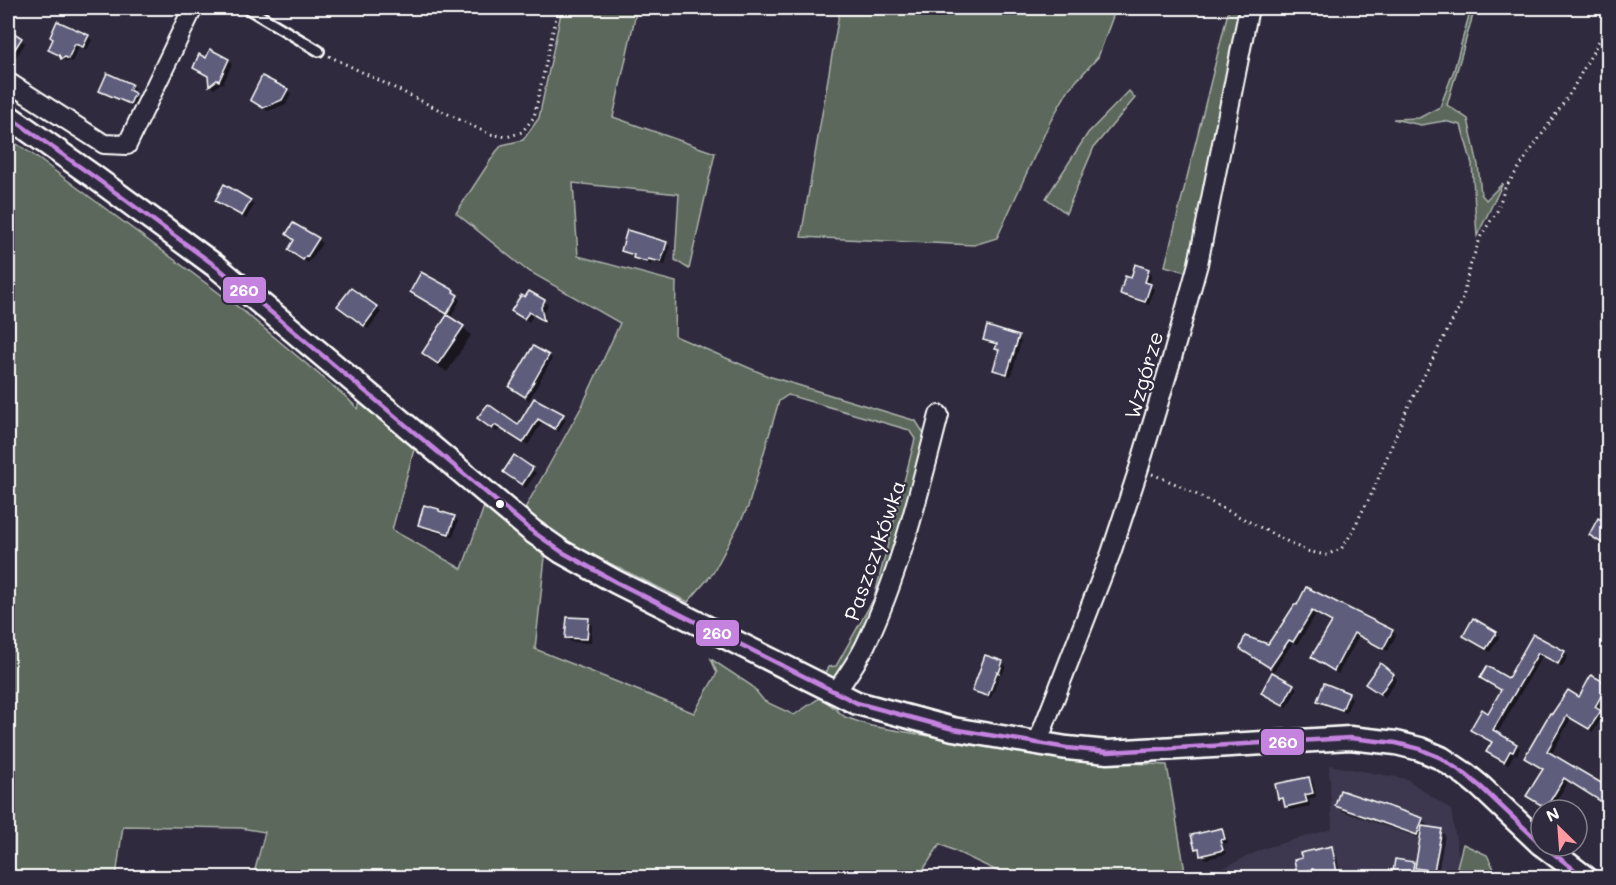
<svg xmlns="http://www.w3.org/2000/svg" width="1616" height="885" font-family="Mali,sans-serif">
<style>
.built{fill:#3d3950}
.green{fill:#5b675b;stroke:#adb3ad;stroke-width:1.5}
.shadow{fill:#0007}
.building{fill:#5e5d7b;stroke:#fff;stroke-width:1.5}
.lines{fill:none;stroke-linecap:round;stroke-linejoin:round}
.service-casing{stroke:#fff;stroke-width:14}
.minor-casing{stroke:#fff;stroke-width:22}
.tertiary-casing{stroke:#fff;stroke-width:27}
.path{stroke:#fff;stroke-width:3;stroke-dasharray:1.5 4.5;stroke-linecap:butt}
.service{stroke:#2f2a3d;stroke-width:9}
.minor{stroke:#2f2a3d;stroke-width:18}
.tertiary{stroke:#2f2a3d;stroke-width:22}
.bus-1-casing{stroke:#2f2a3d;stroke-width:9}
.bus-1{stroke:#c483df;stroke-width:4.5}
.bus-dot{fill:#fff;stroke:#2f2a3d;stroke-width:2}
.labels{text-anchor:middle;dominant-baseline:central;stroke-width:4.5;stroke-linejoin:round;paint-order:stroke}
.street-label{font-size:21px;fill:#fff;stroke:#2f2a3d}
.line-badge{stroke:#2f2a3d;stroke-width:2}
.badge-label{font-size:16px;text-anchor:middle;font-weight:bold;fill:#fff}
</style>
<rect width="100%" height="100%" fill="#2f2a3d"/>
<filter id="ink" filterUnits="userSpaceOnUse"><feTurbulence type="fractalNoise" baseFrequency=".0167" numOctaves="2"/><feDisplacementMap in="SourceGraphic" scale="12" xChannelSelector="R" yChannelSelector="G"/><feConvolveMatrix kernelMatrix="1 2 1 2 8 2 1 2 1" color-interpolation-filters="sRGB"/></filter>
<g filter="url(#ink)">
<!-- built -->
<path class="built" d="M1329 765 1407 779 1451 810 1462 877 1183 878 1185 872 1208 875 1265 848 1332 829Z"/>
<!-- green -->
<g class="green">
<path d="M562 8H637L613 117 715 153 689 269 675 260 679 194 573 183 578 256 676 282 675 336 768 376 916 421 926 437 880 603 851 662 834 680 824 676 828 667 836 666 874 598 915 439 909 430 788 395 779 401 748 507 713 573 688 602 569 543 524 510 582 406 620 323 525 269 456 213 496 152 502 145 523 140 539 118Z"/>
<path d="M840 8H1116L1098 57 1069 89 1050 122 997 238 974 245 801 237Z"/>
<path d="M1229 8H1242L1186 272 1165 266Z"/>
<path d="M1471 8H1475L1447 105 1468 119 1478 165 1481 194 1486 200 1503 183 1477 236 1472 164 1461 125 1444 121 1421 125 1393 119 1419 118 1440 107 1454 70Z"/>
<path d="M1129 91 1135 98 1094 147 1066 213 1046 198 1088 133Z"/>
<path d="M8 138 32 154 242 310 346 397 358 409 360 402 415 446 392 530 462 569 485 504 545 557 535 649 694 713 717 673 711 659 752 686 764 701 794 715 821 697 845 717 871 726 1069 760 1167 765 1185 872 1183 877H1010L940 844 918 878 253 877 265 832 241 828 123 826 116 877H8Z"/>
<path d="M1463 844 1487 855 1498 877H1431L1456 871Z"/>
</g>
<!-- shadow -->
<g class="shadow">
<path d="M8 31 25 43 15 59 8 54Z"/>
<path d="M88 36 92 40 87 50 79 47 72 62 70 61 66 62 61 57 54 53 50 49 55 40Z"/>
<path d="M207 60H229L232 64 223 84 221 83 214 89 211 86 210 77 198 72 195 68Z"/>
<path d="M131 85 135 89 132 94 138 99 134 107 105 94 101 91Z"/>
<path d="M287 90 291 94 286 104 268 111 251 100Z"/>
<path d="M217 201H250L254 205 246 219 221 204Z"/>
<path d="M318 239 322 243 311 260 310 259 308 263 294 253 295 241Z"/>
<path d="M666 244 670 247 665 265 652 262 651 265 639 261 634 256 627 254 623 250Z"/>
<path d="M1148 270 1152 274 1149 285 1154 289 1149 305 1125 297 1121 293 1132 280Z"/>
<path d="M453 291 460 300 450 319 463 327 471 335 447 372 433 362 424 353 449 315 416 295 412 292Z"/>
<path d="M529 293 548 305 544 312 547 323 533 315 529 322 513 311 526 299Z"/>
<path d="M377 308 381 312 368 329 343 310Z"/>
<path d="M1018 337 1021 341 1011 376 998 373 995 369 1000 352 997 349 998 346 988 343 985 340Z"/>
<path d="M549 356 552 359 529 400 514 390Z"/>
<path d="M535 400 563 416 566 419 559 432 542 422 528 445 500 428 497 432 483 421 518 427Z"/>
<path d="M532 469 536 473 526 488 509 476Z"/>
<path d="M441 514 454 517 458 521 453 537 424 529 420 525Z"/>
<path d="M1599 520 1608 526V551L1601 545 1602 543 1591 535Z"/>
<path d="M1298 607 1392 631 1396 635 1388 651 1359 636 1338 674 1313 657 1333 623 1316 614 1297 645 1293 642 1274 671 1246 653 1269 646Z"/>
<path d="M588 620 592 624 591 643 571 642 567 638Z"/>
<path d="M1496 634 1499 637 1490 652 1465 635Z"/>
<path d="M1533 636 1564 653 1568 656 1562 667 1542 656 1497 734 1516 745 1520 748 1517 755 1514 754 1508 765 1488 752 1493 743 1476 734 1472 730 1488 715 1502 691 1486 681 1508 680Z"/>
<path d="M1002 663 1006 666 1002 675 1000 674 991 698 977 693 974 690Z"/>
<path d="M1393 675 1397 679 1385 697 1371 687Z"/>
<path d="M1293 685 1297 689 1287 708 1266 696 1263 692Z"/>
<path d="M1607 685 1608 687V693L1598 711 1603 716 1593 732 1571 718 1551 755 1608 789V807L1568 781 1551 810H1549L1528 796 1544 770 1526 758 1579 699Z"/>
<path d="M1348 694 1352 698 1346 713 1323 704 1319 700Z"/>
<path d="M1309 778 1313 782 1316 797 1309 798 1310 806 1290 810 1286 806 1285 802 1280 798Z"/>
<path d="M1337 806 1422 819 1427 825 1426 828 1441 831 1445 835 1438 874 1421 872 1415 866 1413 875 1396 873 1395 871 1413 863 1417 867 1422 839 1342 811Z"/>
<path d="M1221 829 1225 833 1228 843 1223 844 1226 854 1206 859 1196 848Z"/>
<path d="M1332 848 1336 852 1340 873 1344 872 1348 878H1317L1316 873 1302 876 1298 872Z"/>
</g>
<!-- building -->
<g class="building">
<path d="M57 21 89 35 83 47 75 44 68 59 65 57 61 59 59 55 48 50 53 39 50 37Z"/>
<path d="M8 29 22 38 8 60Z"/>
<path d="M210 49 229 59 219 81 217 80 209 86 208 76 193 68 199 54 206 58Z"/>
<path d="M107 73 132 84 129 90 135 93 130 104 99 91Z"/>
<path d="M262 76 288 89 282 100 263 108 250 100Z"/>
<path d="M224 184 251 200 242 216 215 201Z"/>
<path d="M293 223 319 238 307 257 306 256 303 260 288 250 294 240 286 234Z"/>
<path d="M627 230 667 242 661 262 648 259 647 262 633 258 634 255 621 251Z"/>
<path d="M1135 264 1149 269 1145 282 1151 284 1145 302 1120 294 1125 276 1131 278Z"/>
<path d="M421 272 454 290 453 292 458 295 447 314 410 292Z"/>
<path d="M351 288 378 307 364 326 337 306Z"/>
<path d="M529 291 545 300 541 307 544 321 529 312 524 319 511 311 521 295 525 297Z"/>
<path d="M447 315 464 326 438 364 422 353Z"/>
<path d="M987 326 1019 336 1007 374 993 370 999 350 995 349 997 344 983 340Z"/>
<path d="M533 346 549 355 525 397 509 387Z"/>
<path d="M534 398 564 414 555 429 538 419 523 443 495 425 492 429 477 418 488 404 518 425Z"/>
<path d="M514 455 533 468 522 485 503 472Z"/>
<path d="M424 505 439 509V511L455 516 449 534 418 525Z"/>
<path d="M1598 518 1608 524V547L1589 535Z"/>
<path d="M1306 587 1393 630 1383 649 1354 633 1334 671 1311 657 1332 622 1312 611 1293 642 1289 640 1270 668 1240 649 1245 636 1268 644 1276 632H1277L1295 604 1297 605Z"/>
<path d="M567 617 589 618 587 639 565 638Z"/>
<path d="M1473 618 1497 632 1486 649 1463 636Z"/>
<path d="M1533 634 1565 651 1558 664 1538 653 1493 730 1517 744 1513 752 1510 751 1504 762 1486 752 1492 742 1470 730 1482 709 1488 713 1501 690 1480 678 1487 666 1508 678Z"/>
<path d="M985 655 1003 661 999 673 997 672 988 696 972 691Z"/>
<path d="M1380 663 1394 674 1380 694 1365 684Z"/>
<path d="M1272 672 1294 684 1283 705 1261 693Z"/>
<path d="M1591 675 1608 684 1595 707 1601 711 1589 729 1567 716 1547 751 1608 787V806L1564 778 1546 808 1526 796 1543 769 1524 758 1550 713 1552 714 1568 690 1579 697Z"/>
<path d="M1324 683 1349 693 1342 710 1317 701Z"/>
<path d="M1309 777 1313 793 1305 795 1307 802 1285 807 1283 798 1278 799 1275 784Z"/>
<path d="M1340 790 1423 818 1417 835 1335 806Z"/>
<path d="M1422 826 1442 829 1434 871 1415 868Z"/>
<path d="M1222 828 1225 839 1220 840 1223 850 1200 856 1199 848 1195 849 1191 835Z"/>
<path d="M1332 846 1338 878H1315L1313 869 1297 873 1294 860 1302 858 1300 853Z"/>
<path d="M1395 859 1414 862 1412 874 1393 872Z"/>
</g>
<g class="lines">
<!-- service casing -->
<g class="service-casing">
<path id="service" d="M247 8 319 51"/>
</g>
<!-- minor casing -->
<g class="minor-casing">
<g id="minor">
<path d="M8 82 104 144 127 145 193 8"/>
<path d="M836 692C846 677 857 662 865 646 900 573 919 493 939 415"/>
<path d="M1037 744 1111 553 1139 468 1172 358 1198 264 1249 8"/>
</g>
</g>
<!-- tertiary casing -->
<g class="tertiary-casing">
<g id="tertiary">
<path d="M8 116 93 176 217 267 532 531 562 552 616 582 857 703 953 729 1067 748 1108 752 1350 738 1396 743 1420 749 1441 758 1465 774 1481 787 1541 844"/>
<path d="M1544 846 1586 878"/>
</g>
</g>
<!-- path -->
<g class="path">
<path d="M329 56 489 134 507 137 522 132 534 117 558 8"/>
<path d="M1152 474 1176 484 1306 551 1326 555 1341 549 1347 541 1373 491 1406 411 1462 302 1469 269 1481 236 1497 211 1505 188 1571 92 1608 24"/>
</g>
<!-- service -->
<use href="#service" class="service"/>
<!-- minor -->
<use href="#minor" class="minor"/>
<!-- tertiary -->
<use href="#tertiary" class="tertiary"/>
<!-- bus-1 casing -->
<g class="bus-1-casing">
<g id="bus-1">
<path d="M8 116 93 176 217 267 532 531 562 552 616 582 857 703 953 729 1067 748 1108 752 1350 738 1396 743 1420 749 1441 758 1465 774 1481 787 1541 844"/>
<path d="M1544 846 1585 878"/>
</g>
</g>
<!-- bus-1 -->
<use href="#bus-1" class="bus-1"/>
</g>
</g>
<!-- markers -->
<circle class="bus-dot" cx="500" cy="504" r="5"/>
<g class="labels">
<!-- street labels -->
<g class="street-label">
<text transform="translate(1143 375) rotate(-74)">Wzgórze</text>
<text transform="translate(874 550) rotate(-71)">Paszczykówka</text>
</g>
</g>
<g class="line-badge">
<rect x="222" y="276" width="45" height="28" rx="6" fill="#c483df"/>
<rect x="695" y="619" width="45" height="28" rx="6" fill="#c483df"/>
<rect x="1260" y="728" width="45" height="28" rx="6" fill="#c483df"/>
</g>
<g class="badge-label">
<text x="244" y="296">260</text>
<text x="717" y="639">260</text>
<text x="1283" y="748">260</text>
</g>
<!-- margin -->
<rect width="1616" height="885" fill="none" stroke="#2f2a3d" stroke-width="30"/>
<rect x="15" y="15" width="1586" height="855" fill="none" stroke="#fff" stroke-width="2" filter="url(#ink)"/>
<!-- north arrow -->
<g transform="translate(1559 828) rotate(335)"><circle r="28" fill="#2f2a3d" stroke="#827f8b" stroke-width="1.5"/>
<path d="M0-4.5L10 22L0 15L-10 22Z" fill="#ff9aa2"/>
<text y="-9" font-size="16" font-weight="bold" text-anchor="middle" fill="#ffffff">N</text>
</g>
</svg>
